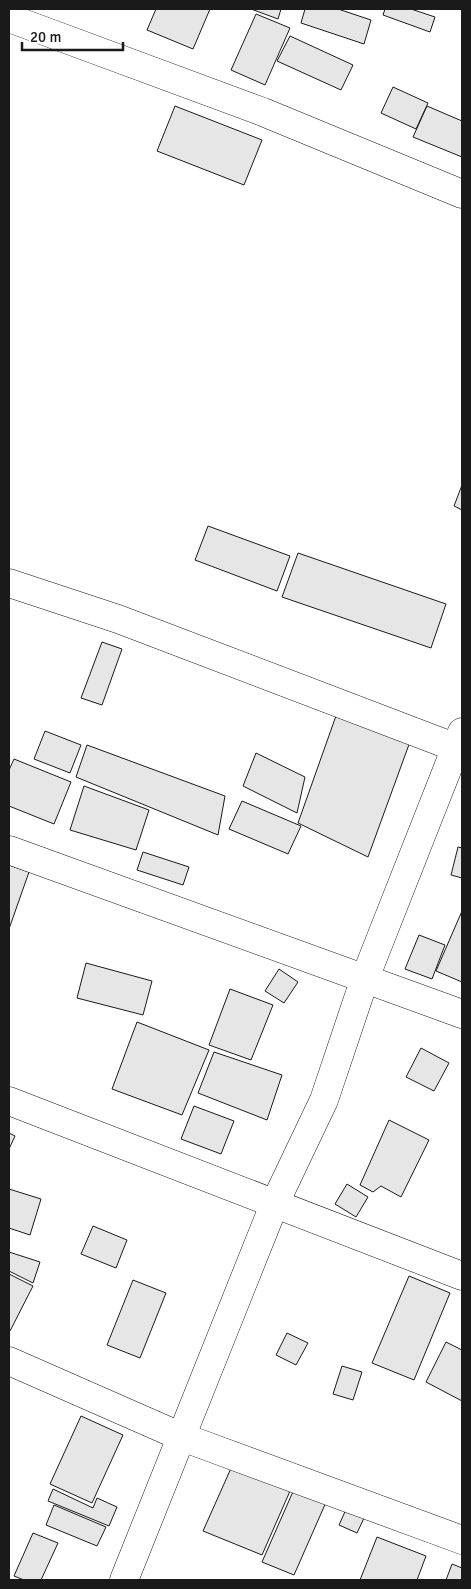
<svg xmlns="http://www.w3.org/2000/svg" width="471" height="1589" font-family="Signika,sans-serif">
<style>
.building{fill:#e6e6e6;stroke:#1a1a1a}
.lines{fill:none;stroke-linecap:round;stroke-linejoin:round}
.minor-casing{stroke:#1a1a1a;stroke-width:29}
.minor{stroke:#fff;stroke-width:28}
</style>
<rect width="100%" height="100%" fill="#fff"/>
<!-- building -->
<g class="building">
<path d="M156 9H210L193 49 147 30Z"/>
<path d="M251 9H281L278 19Z"/>
<path d="M305 9H338L371 20 364 44 301 23Z"/>
<path d="M385 9H411L435 17 430 32 383 15Z"/>
<path d="M256 14 290 28 265 85 231 70Z"/>
<path d="M290 36 353 65 341 90 277 61Z"/>
<path d="M393 87 428 103 416 129 381 113Z"/>
<path d="M175 106 262 140 244 185 157 151Z"/>
<path d="M427 106 462 121V157L413 137Z"/>
<path d="M462 485V510L454 506Z"/>
<path d="M208 526 290 556 277 591 195 560Z"/>
<path d="M298 553 446 604 431 648 282 597Z"/>
<path d="M102 642 122 649 102 705 81 698Z"/>
<path d="M337 713 411 739 368 857 298 823Z"/>
<path d="M45 731 81 745 70 773 34 759Z"/>
<path d="M87 745 225 796 218 835 76 777Z"/>
<path d="M256 753 305 777 297 813 243 786Z"/>
<path d="M14 759 71 782 54 824 9 806V770Z"/>
<path d="M84 786 149 810 136 850 70 830Z"/>
<path d="M242 801 301 826 288 854 229 829Z"/>
<path d="M458 847 462 848V878L451 875Z"/>
<path d="M143 852 189 867 183 885 137 870Z"/>
<path d="M9 865 29 872 9 929Z"/>
<path d="M462 911V982L436 971Z"/>
<path d="M419 935 445 945 432 979 405 969Z"/>
<path d="M86 963 152 981 143 1015 77 998Z"/>
<path d="M279 969 298 982 284 1003 265 991Z"/>
<path d="M230 989 273 1005 251 1060 209 1045Z"/>
<path d="M137 1022 209 1050 182 1115 112 1089Z"/>
<path d="M421 1048 449 1063 434 1091 406 1077Z"/>
<path d="M214 1052 282 1075 267 1120 198 1093Z"/>
<path d="M194 1106 234 1121 221 1154 181 1139Z"/>
<path d="M389 1120 429 1140 401 1197 381 1186 373 1192 360 1185Z"/>
<path d="M9 1133 15 1136 9 1149Z"/>
<path d="M347 1184 368 1197 356 1217 335 1204Z"/>
<path d="M9 1189 41 1199 30 1235 9 1228Z"/>
<path d="M93 1226 127 1240 116 1268 81 1254Z"/>
<path d="M9 1252 40 1262 33 1283 9 1271Z"/>
<path d="M9 1274 33 1286 10 1331 9 1330Z"/>
<path d="M409 1276 450 1293 414 1380 372 1363Z"/>
<path d="M133 1280 166 1293 140 1358 107 1345Z"/>
<path d="M287 1333 308 1343 296 1365 276 1355Z"/>
<path d="M446 1342 462 1350V1401L426 1382Z"/>
<path d="M342 1366 362 1372 353 1400 333 1394Z"/>
<path d="M81 1416 123 1435 92 1503 50 1484Z"/>
<path d="M232 1466 290 1491 262 1555 203 1531Z"/>
<path d="M295 1487 327 1500 294 1575 262 1562Z"/>
<path d="M53 1489 93 1508 97 1498 117 1507 109 1526 48 1501Z"/>
<path d="M54 1505 106 1527 97 1546 46 1525Z"/>
<path d="M348 1505 366 1514 357 1533 339 1525Z"/>
<path d="M33 1533 58 1543 41 1580H24L14 1576Z"/>
<path d="M377 1537 426 1556 417 1580H360Z"/>
<path d="M452 1564 462 1568V1580H446Z"/>
</g>
<g class="lines">
<!-- minor casing -->
<g class="minor-casing">
<g id="minor">
<path d="M9 18 263 112 462 194"/>
<path d="M9 583 118 619 462 750"/>
<path d="M9 850 462 1014"/>
<path d="M9 1101 462 1276"/>
<path d="M9 1361 182 1437 462 1540"/>
<path d="M124 1580 274 1205 324 1100 365 978 462 732"/>
</g>
</g>
<!-- minor -->
<use href="#minor" class="minor"/>
</g>
<!-- border -->
<rect width="471" height="1589" fill="none" stroke="#1a1a1a" stroke-width="20"/>
<!-- scale -->
<path d="M22 42v8h101v-8" fill="none" stroke="#1a1a1a" stroke-width="2.5"/>
<text x="30" y="42" font-size="15" fill="#1a1a1a" stroke="#ffffff" stroke-width="4" paint-order="stroke">20 m</text>
</svg>
